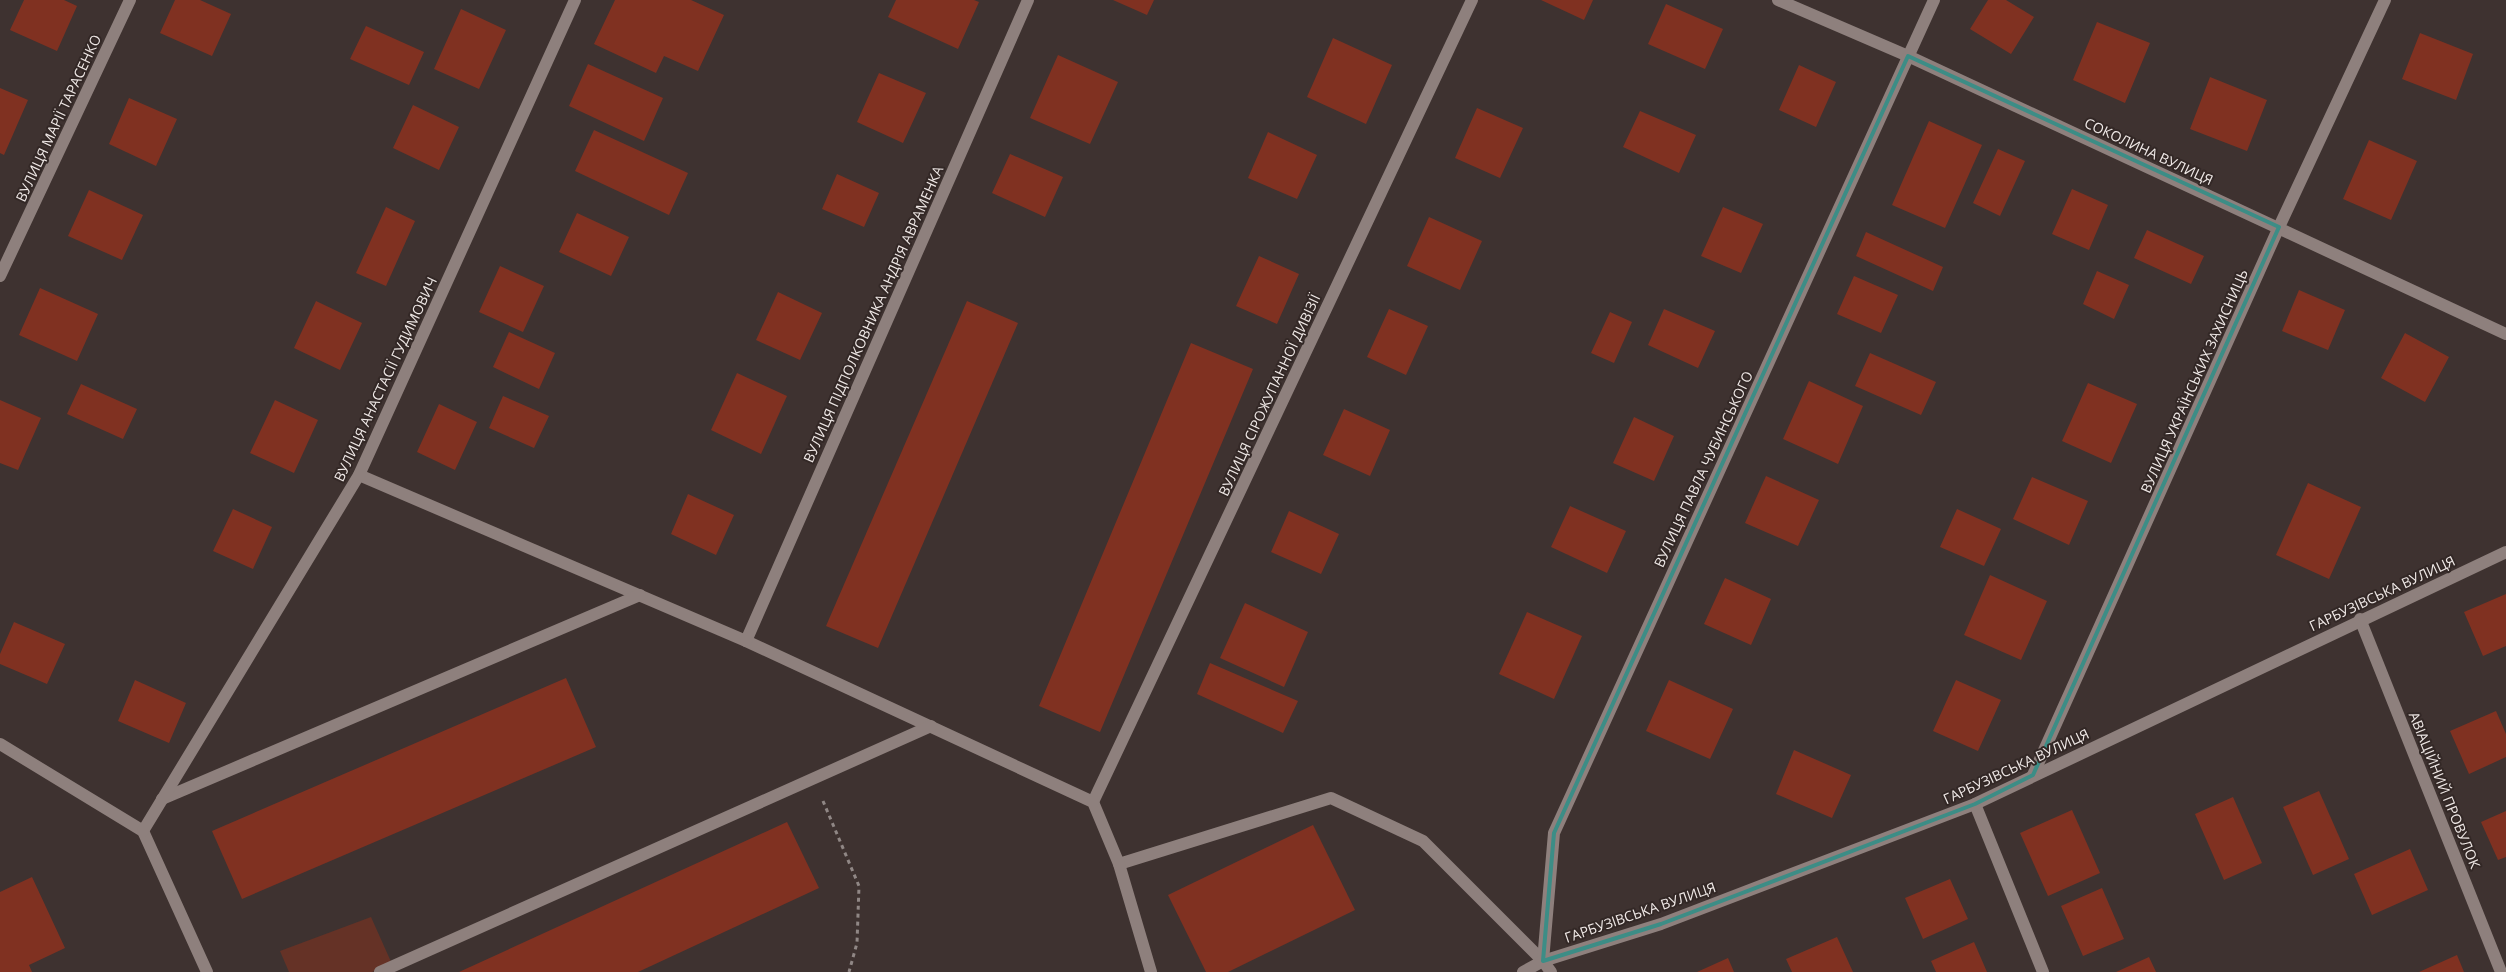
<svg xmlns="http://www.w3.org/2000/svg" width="2506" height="972" font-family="'Open Sans',sans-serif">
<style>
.green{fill:#653226}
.building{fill:#803121}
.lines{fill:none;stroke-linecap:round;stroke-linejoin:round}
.path{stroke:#908785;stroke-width:3;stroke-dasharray:4 4;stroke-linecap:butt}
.minor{stroke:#8e807d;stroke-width:12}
.marked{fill:none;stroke:#3c8d86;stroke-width:4;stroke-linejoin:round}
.labels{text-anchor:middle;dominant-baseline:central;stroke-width:4;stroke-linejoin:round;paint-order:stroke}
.street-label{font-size:14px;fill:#f0e9e7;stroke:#332826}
</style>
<rect width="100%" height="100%" fill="#3e3230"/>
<!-- green -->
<path class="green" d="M371 917 392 964 372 972H289L280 951Z"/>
<!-- building -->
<g class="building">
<path d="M24 0H64L77 6 57 51 10 30Z"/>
<path d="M175 0H200L231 14 212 56 160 33Z"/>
<path d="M615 0H691L724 15 698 71 664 56 656 73 594 44Z"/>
<path d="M896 0H974L979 2 958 49 888 17Z"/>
<path d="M1113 0H1154L1147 15Z"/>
<path d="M1541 0H1593L1584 20Z"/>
<path d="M1988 0H2006L2034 17 2011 54 1970 29Z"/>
<path d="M1666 4 1723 29 1705 69 1648 44Z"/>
<path d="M461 9 506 30 479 89 434 69Z"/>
<path d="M2097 22 2150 43 2125 103 2073 80Z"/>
<path d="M366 26 424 52 409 85 350 59Z"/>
<path d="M2420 33 2473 54 2456 100 2402 79Z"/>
<path d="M1333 38 1392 65 1366 124 1307 97Z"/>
<path d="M1058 55 1118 82 1090 144 1030 118Z"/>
<path d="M588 64 663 98 644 141 569 106Z"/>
<path d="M1799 65 1836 82 1816 127 1779 110Z"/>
<path d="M879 73 926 93 903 143 857 122Z"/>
<path d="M2210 77 2267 100 2247 151 2190 129Z"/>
<path d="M0 88 28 100 4 155 0 153Z"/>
<path d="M129 98 177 119 156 166 109 144Z"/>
<path d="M413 105 459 127 439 170 393 148Z"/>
<path d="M1477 108 1523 128 1500 178 1455 158Z"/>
<path d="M1640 111 1696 135 1679 173 1623 147Z"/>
<path d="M1929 121 1982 145 1945 228 1892 205Z"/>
<path d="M594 130 688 173 669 215 575 171Z"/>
<path d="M1268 132 1317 155 1297 199 1248 178Z"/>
<path d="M2369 140 2417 161 2391 220 2343 199Z"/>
<path d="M1998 149 2025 161 2000 216 1973 203Z"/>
<path d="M1010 154 1063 177 1045 217 992 193Z"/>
<path d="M837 174 879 193 864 227 822 209Z"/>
<path d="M2072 189 2108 205 2089 250 2052 234Z"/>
<path d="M89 190 143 215 122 260 68 236Z"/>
<path d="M386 207 415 221 386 286 356 273Z"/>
<path d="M1723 207 1763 224 1741 273 1701 256Z"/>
<path d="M577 213 629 237 611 276 559 252Z"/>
<path d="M1429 217 1482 241 1460 290 1407 266Z"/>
<path d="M2147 230 2204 256 2191 284 2134 258Z"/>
<path d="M1866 232 1943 267 1933 291 1856 256Z"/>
<path d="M1259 256 1299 274 1277 324 1236 306Z"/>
<path d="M500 266 544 286 523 332 479 312Z"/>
<path d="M2097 271 2129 285 2114 319 2083 304Z"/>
<path d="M1854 276 1898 295 1881 333 1837 314Z"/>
<path d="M40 288 98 314 77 361 19 335Z"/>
<path d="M2299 290 2345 310 2328 350 2282 331Z"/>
<path d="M778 292 822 313 800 360 756 340Z"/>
<path d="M316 301 362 323 340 370 294 348Z"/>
<path d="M967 301 1018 323 878 648 826 626Z"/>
<path d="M1389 309 1428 326 1406 375 1367 357Z"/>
<path d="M1664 309 1715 331 1698 368 1648 345Z"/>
<path d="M1610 312 1632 322 1614 363 1591 353Z"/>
<path d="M509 332 555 353 539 389 493 367Z"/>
<path d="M2405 333 2449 357 2425 402 2381 378Z"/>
<path d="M1191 343 1253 369 1100 732 1039 706Z"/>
<path d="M1870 353 1936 382 1921 415 1855 386Z"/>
<path d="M737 373 787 396 761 454 711 430Z"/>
<path d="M1809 381 1863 406 1838 464 1783 439Z"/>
<path d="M2088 383 2137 404 2111 463 2062 441Z"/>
<path d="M81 384 137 409 123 439 67 414Z"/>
<path d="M503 396 549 416 534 448 489 428Z"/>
<path d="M0 400 41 418 18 470 0 463Z"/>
<path d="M275 400 318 420 294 473 250 453Z"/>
<path d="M439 404 477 422 455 470 417 452Z"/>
<path d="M1344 409 1390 430 1370 476 1323 455Z"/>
<path d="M1634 417 1674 436 1654 481 1613 463Z"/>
<path d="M1766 476 1819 500 1798 546 1745 523Z"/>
<path d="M2032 477 2088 501 2069 545 2013 519Z"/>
<path d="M2308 483 2361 507 2329 579 2276 555Z"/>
<path d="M688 494 734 515 716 555 671 534Z"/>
<path d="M1570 506 1626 531 1607 573 1551 547Z"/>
<path d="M233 509 272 527 253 569 213 551Z"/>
<path d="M1957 509 2001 529 1984 566 1940 547Z"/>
<path d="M1289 511 1339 534 1321 574 1271 552Z"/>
<path d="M1990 575 2047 601 2021 660 1964 635Z"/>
<path d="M1725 578 1771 599 1751 645 1704 624Z"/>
<path d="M2506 594V646L2483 656 2464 612Z"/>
<path d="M1245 603 1308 632 1284 687 1220 658Z"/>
<path d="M1527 612 1582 636 1554 699 1499 674Z"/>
<path d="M14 622 65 644 47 684 0 664V654Z"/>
<path d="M1210 663 1298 701 1283 733 1197 694Z"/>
<path d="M566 678 596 747 242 899 212 831Z"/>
<path d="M135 680 186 703 169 743 118 721Z"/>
<path d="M1669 680 1733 709 1710 759 1646 731Z"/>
<path d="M1956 680 2001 700 1978 751 1933 731Z"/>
<path d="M2496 711 2506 734V757L2469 774 2450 731Z"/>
<path d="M1794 750 1851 775 1832 818 1776 794Z"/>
<path d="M2319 791 2349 859 2313 875 2283 807Z"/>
<path d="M2233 797 2262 863 2224 880 2195 814Z"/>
<path d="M2072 810 2100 873 2048 896 2020 833Z"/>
<path d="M2506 811V857L2498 860 2481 822Z"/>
<path d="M787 822 819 888 638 972H459Z"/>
<path d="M1313 825 1355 910 1228 972H1206L1168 895Z"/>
<path d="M2410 849 2428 890 2372 915 2354 874Z"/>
<path d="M32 877 65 948 29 965 32 972H0V892Z"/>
<path d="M1950 879 1968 919 1923 939 1905 898Z"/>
<path d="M2102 888 2124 939 2083 956 2061 906Z"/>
<path d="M1837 937 1853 972H1792L1786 959Z"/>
<path d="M1974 942 1987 972H1936L1931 961Z"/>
<path d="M2457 955 2464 972H2419Z"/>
<path d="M2149 957 2156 972H2116Z"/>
<path d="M1728 958 1734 972H1697Z"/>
</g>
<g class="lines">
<!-- path -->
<path class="path" d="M823 801 859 886 857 943 849 972"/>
<!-- minor -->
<g class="minor">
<path d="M1778 0 1908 56 2506 334"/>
<path d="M0 276 130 0"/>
<path d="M359 475 746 641 1093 802 1119 864 1331 798 1423 841 1543 961 1551 972"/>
<path d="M2360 619 2501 972"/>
<path d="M746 641 1028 0"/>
<path d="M0 744 143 831 207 972"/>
<path d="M2033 775 2279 227 2385 0"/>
<path d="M162 799 640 595"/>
<path d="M1093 802 1472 0"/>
<path d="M1975 804 2043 972"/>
<path d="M143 831 359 475 575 0"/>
<path d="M1119 864 1151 972"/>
<path d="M1543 961 1554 833 1934 0"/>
<path d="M380 972 931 726"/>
<path d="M1523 972 1543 961 1661 924 1975 804 2506 552"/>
</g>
</g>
<!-- marked area -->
<path class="marked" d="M1908 56 2279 227 2033 775 1975 804 1661 924 1543 961 1554 833Z"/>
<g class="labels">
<!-- street labels -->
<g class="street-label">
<text transform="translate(58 118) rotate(-65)">ВУЛИЦЯ МАРІЇ ТАРАСЕНКО</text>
<text transform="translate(2149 151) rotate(25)">СОКОЛИНА ВУЛИЦЯ</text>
<text transform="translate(873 314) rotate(-66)">ВУЛИЦЯ ПІДПОЛКОВНИКА АНДРІЯ АВРАМЕНКА</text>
<text transform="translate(385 379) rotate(-65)">ВУЛИЦЯ АНАСТАСІЇ ГУДИМОВИЧ</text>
<text transform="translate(2194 381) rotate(-66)">ВУЛИЦЯ УКРАЇНСЬКИХ ЗАХИСНИЦЬ</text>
<text transform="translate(1269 395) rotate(-65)">ВУЛИЦЯ СІРОЖУПАННОЇ ДИВІЗІЇ</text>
<text transform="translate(1703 469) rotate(-65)">ВУЛИЦЯ ПАВЛА ЧУБИНСЬКОГО</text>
<text transform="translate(2382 593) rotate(-25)">ГАРБУЗІВСЬКА ВУЛИЦЯ</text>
<text transform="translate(2016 766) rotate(-25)">ГАРБУЗІВСЬКА ВУЛИЦЯ</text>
<text transform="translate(2445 790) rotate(68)">АВІАЦІЙНИЙ ПРОВУЛОК</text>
<text transform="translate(1640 912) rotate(-19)">ГАРБУЗІВСЬКА ВУЛИЦЯ</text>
</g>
</g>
</svg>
